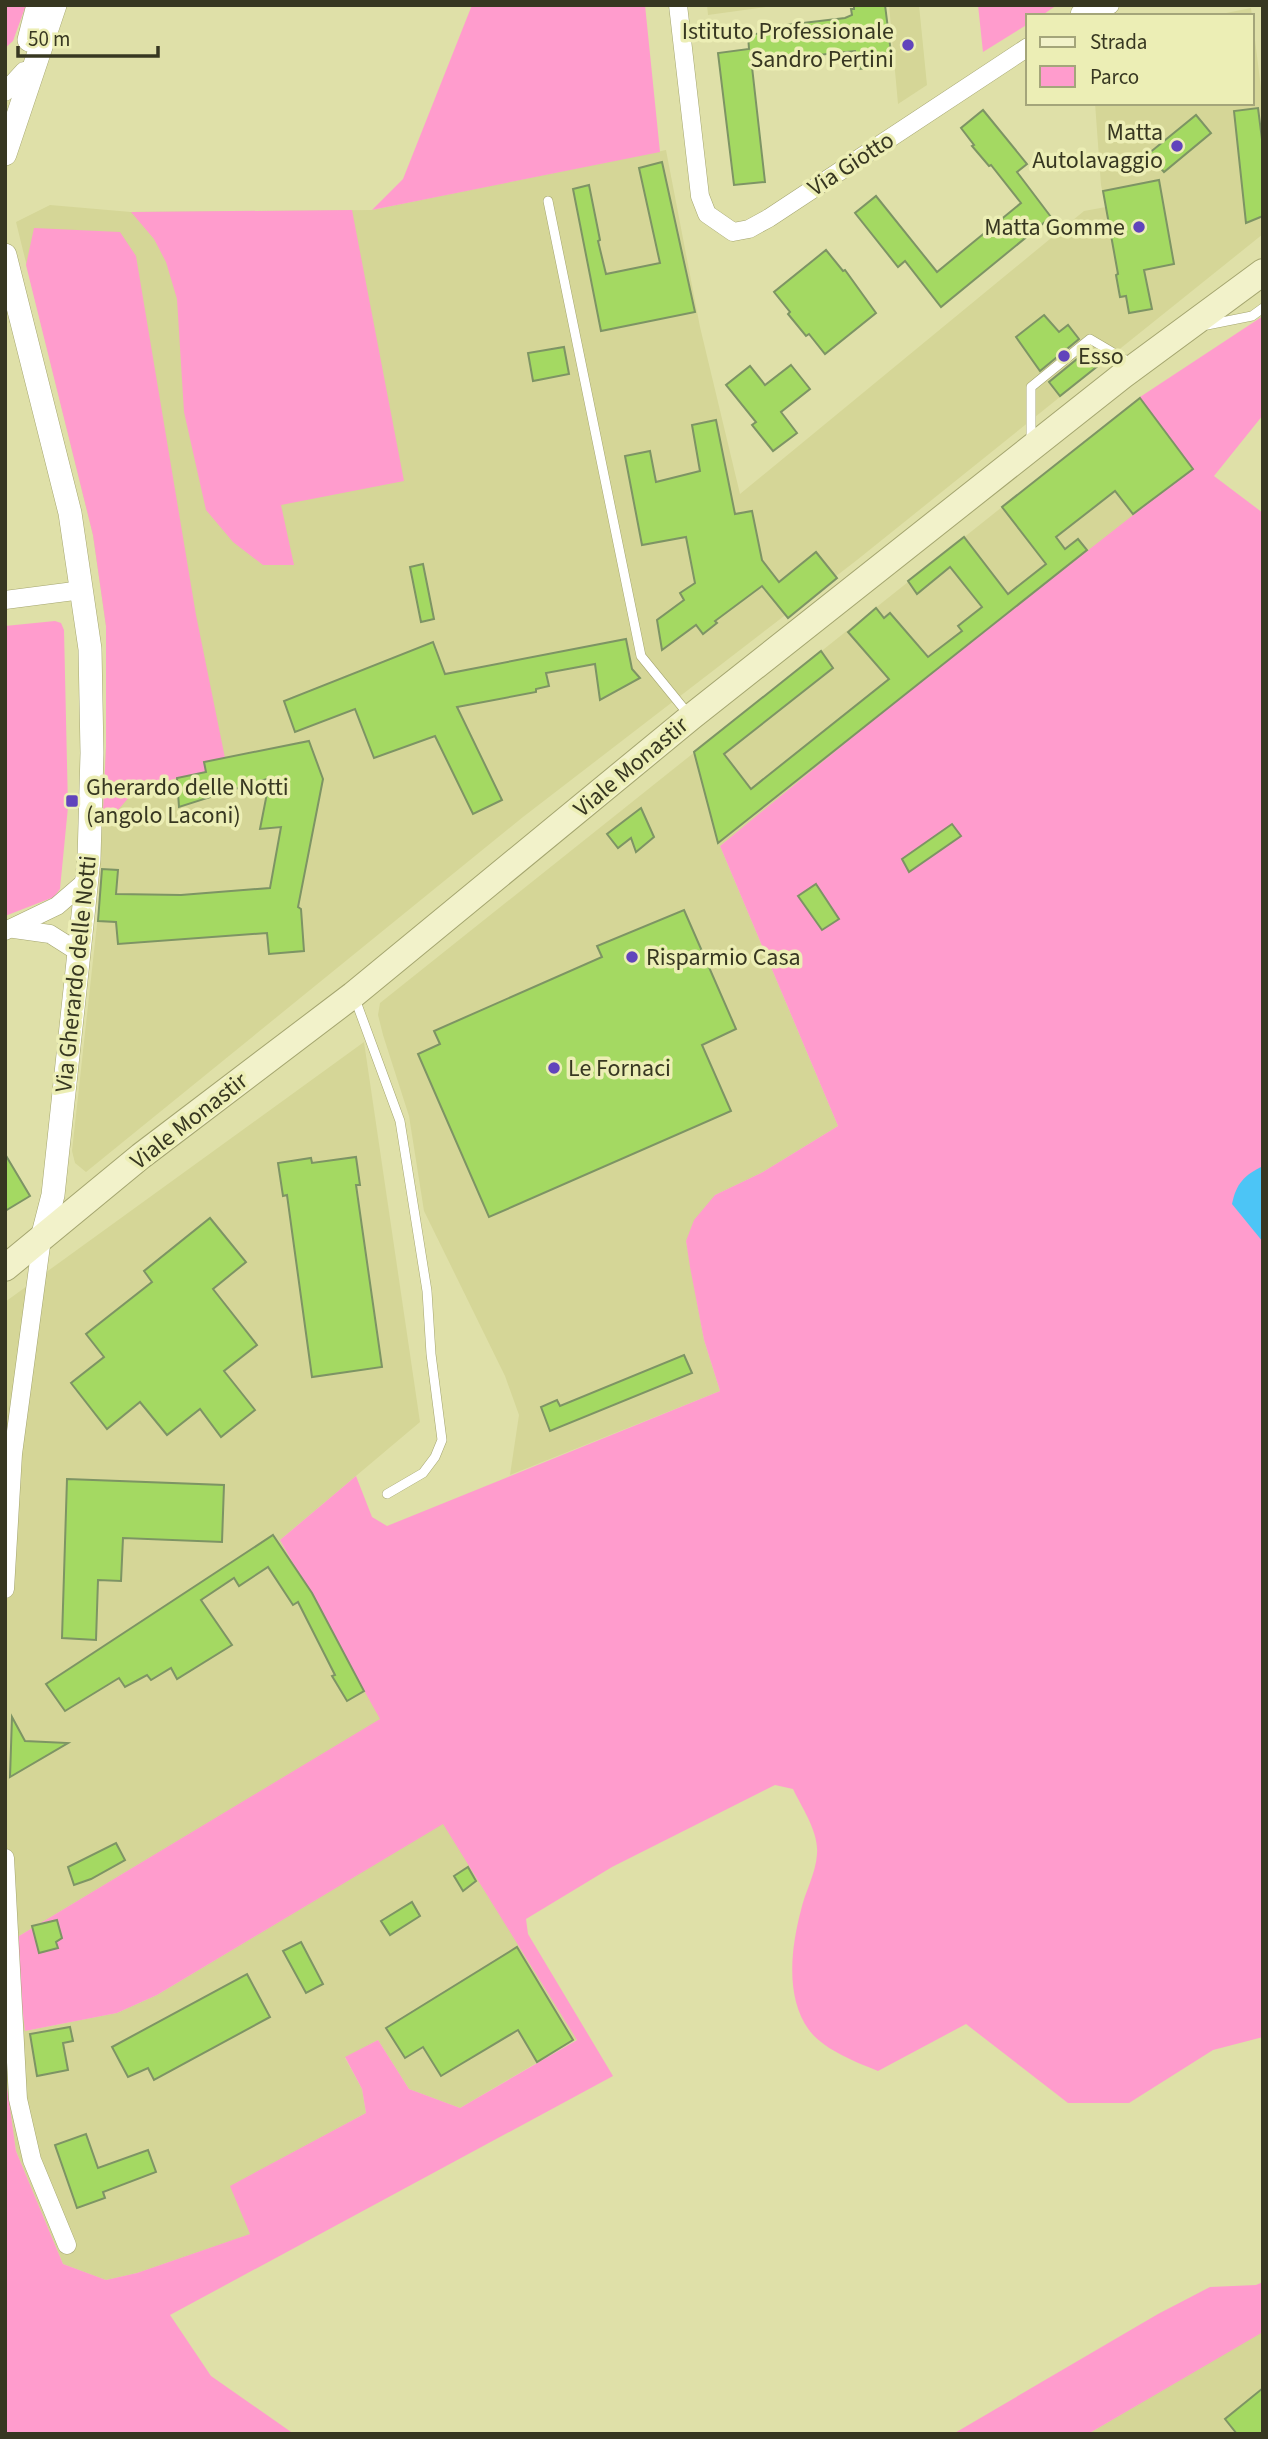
<svg xmlns="http://www.w3.org/2000/svg" width="1268" height="2439" font-family="'Source Sans 3',sans-serif">
<style>
.built{fill:#d5d697}
.green{fill:#ff9ccd}
.water{fill:#4cc5f6}
.building{fill:#a4d962;stroke:#7d9464;stroke-width:2}
.lines{fill:none;stroke-linecap:round;stroke-linejoin:round}
.service-casing{stroke:#a4a56f;stroke-width:10}
.minor-casing{stroke:#a4a56f;stroke-width:19}
.tertiary-casing{stroke:#a4a56f;stroke-width:24}
.secondary-casing{stroke:#a4a56f;stroke-width:28}
.service{stroke:#fff;stroke-width:9}
.minor{stroke:#fff;stroke-width:18}
.tertiary{stroke:#fff;stroke-width:23}
.secondary{stroke:#f2f2ca;stroke-width:26}
.poi-dot{fill:#6144bc;stroke:#eceeb5;stroke-width:2.5}
.labels{text-anchor:middle;dominant-baseline:central;stroke-width:7;stroke-linejoin:round;paint-order:stroke}
.poi-label{font-size:24px;fill:#373721;stroke:#eceeb5;text-anchor:start}
.street-label{font-size:24px;fill:#373721;stroke:#eceeb5}
</style>
<rect width="100%" height="100%" fill="#dfe0a8"/>
<!-- built -->
<g class="built">
<path d="M707 5H765L766 7 708 15Z"/>
<path d="M889 5H919L927 85 898 104Z"/>
<path d="M1251 8 1263 104V234L857 560 523 817 86 1172 75 1163 72 1151 98 915 106 747V626L93 535 16 222 50 205 131 212 372 210 666 150 700 327 740 494 1084 211 1106 207 1101 185 1095 103H1252V16H1211Z"/>
<path d="M1140 397 1198 468 720 846 838 1126 761 1173 715 1195 686 1241 704 1340 720 1391 510 1475 519 1415 505 1376 424 1211 409 1116 383 1035 378 1015 380 1003Z"/>
<path d="M364 1042 420 1422 280 1540 381 1719 14 1939 25 2031 117 2013 157 1995 443 1823 577 2039 460 2108 409 2089 378 2040 345 2058 362 2089 366 2113 231 2186 251 2234 137 2273 106 2280 63 2264 16 2151 6 2088 5 1302Z"/>
<path d="M1263 2332V2434H1088L1259 2333Z"/>
</g>
<!-- green -->
<g class="green">
<path d="M5 5H26L13 41 5 48Z"/>
<path d="M472 5H645L660 152 372 210 403 179Z"/>
<path d="M978 5H1057L1041 16H1028V24L983 52Z"/>
<path d="M352 210 404 481 281 505 294 565H263L233 542 206 510 184 412 177 299 166 262 154 239 131 212Z"/>
<path d="M34 228 120 232 136 256 196 615 225 758 204 762 206 772 177 778 132 794 117 811 103 812 106 747V626L93 535 26 265Z"/>
<path d="M1263 316V415L1214 476 1263 513V2037L1213 2050 1129 2103H1068L966 2024 878 2071C856 2062 824 2050 809 2030 785 1997 791 1948 801 1910 805 1892 816 1873 817 1854 819 1832 802 1808 793 1789L775 1785 612 1867 526 1919 528 1934 613 2076 170 2315 211 2376 294 2434H5V2073L16 2151 63 2264 106 2280 137 2273 250 2234 230 2186 366 2113 362 2089 345 2057 378 2040 409 2089 460 2108 577 2040 443 1824 157 1995 117 2013 25 2031 14 1939 380 1719 280 1540 356 1476 372 1517 387 1526 720 1391 704 1340 690 1267 686 1241 694 1220 715 1195 761 1173 838 1126 720 846 916 685 1192 469 1140 397Z"/>
<path d="M55 621 61 623 64 630 68 807 60 889 54 897 5 916V626Z"/>
<path d="M1263 2282V2332L1088 2434H953L1158 2314 1210 2287 1256 2285Z"/>
</g>
<!-- water -->
<path class="water" d="M1263 1166V1242L1232 1204C1236 1184 1244 1175 1263 1166Z"/>
<!-- building -->
<g class="building">
<path d="M854 5H885L891 53H886L888 65 860 69 855 51 772 60 773 65 752 67 765 182 734 185 718 53 749 49 748 35 769 32 768 27 845 18 852 15 851 9H854Z"/>
<path d="M1258 108 1263 147V216L1246 223 1234 111Z"/>
<path d="M983 110 1027 164 1017 172 1051 217 941 307 905 261 898 267 855 213 876 196 937 272 1021 203 991 165 989 166 972 146 974 145 961 128Z"/>
<path d="M1196 115 1211 133 1164 172 1148 154Z"/>
<path d="M662 162 695 312 601 331 573 189 589 185 600 240 598 241 606 274 660 263 639 168Z"/>
<path d="M1159 180 1174 264 1144 270 1152 309 1129 313 1126 296 1120 297 1116 275 1118 274 1103 191Z"/>
<path d="M826 250 843 271 845 270 876 313 825 354 809 334 806 336 788 314 790 312 774 292Z"/>
<path d="M1044 315 1059 332 1068 325 1079 339 1040 371 1016 337Z"/>
<path d="M564 347 569 374 533 381 528 353Z"/>
<path d="M1088 350 1099 365 1060 396 1049 382Z"/>
<path d="M791 365 810 389 781 412 797 433 773 451 752 425 756 422 726 385 750 366 765 385Z"/>
<path d="M1140 398 1193 469 1133 514 1115 491 1056 537 1065 549 1078 539 1087 550 718 843 694 752 821 651 833 668 724 754 751 789 889 679 848 632 876 608 884 618 890 613 928 657 962 631 958 626 982 607 950 567 917 594 908 581 964 537 1008 594 1046 564 1002 507Z"/>
<path d="M716 420 735 514 752 511 762 560 779 582 816 552 837 578 788 618 762 586 715 621 717 623 703 634 696 625 662 650 657 620 684 600 680 593 695 583 686 537 642 545 625 456 650 451 656 482 700 471 692 425Z"/>
<path d="M423 564 434 619 421 622 410 567Z"/>
<path d="M626 639 632 669 640 678 600 700 595 664 546 673 549 686 536 689V692L457 707 502 800 473 814 435 736 374 758 355 709 295 732 284 701 433 642 445 674Z"/>
<path d="M309 741 323 779 298 907 301 909 304 951 269 954 267 933 118 944 116 922 98 921 102 869 118 870 116 894 181 895 270 888 281 827 260 829 270 778 179 807 177 778 206 772 204 762Z"/>
<path d="M641 808 654 837 636 852 631 838 618 848 607 834Z"/>
<path d="M952 824 961 836 909 872 902 859Z"/>
<path d="M816 884 839 919 822 930 798 896Z"/>
<path d="M684 910 736 1029 702 1045 731 1111 489 1217 418 1054 440 1044 434 1031 602 957 597 946Z"/>
<path d="M5 1154 30 1196 5 1211Z"/>
<path d="M356 1157 360 1185H356L382 1367 312 1377 287 1195 283 1196 278 1163 311 1158 312 1163Z"/>
<path d="M210 1218 246 1262 213 1289 257 1345 224 1371 255 1410 221 1437 200 1409 167 1435 140 1402 107 1429 71 1383 104 1357 86 1334 152 1282 144 1271Z"/>
<path d="M684 1355 692 1373 550 1431 541 1407 557 1400 560 1406Z"/>
<path d="M67 1479 224 1485 222 1542 123 1538 121 1581 98 1580 96 1640 62 1638Z"/>
<path d="M273 1535 312 1593 364 1691 347 1701 332 1676 335 1675 298 1602 293 1605 268 1567 239 1586 234 1578 201 1600 232 1645 177 1679 171 1668 151 1680 147 1675 125 1687 119 1678 65 1711 46 1684Z"/>
<path d="M12 1717 25 1741 68 1743 10 1777Z"/>
<path d="M116 1843 125 1860 91 1879 74 1885 68 1867Z"/>
<path d="M468 1867 476 1881 463 1891 454 1876Z"/>
<path d="M412 1902 420 1916 390 1935 381 1921Z"/>
<path d="M57 1920 62 1938 56 1942 58 1948 39 1953 32 1926Z"/>
<path d="M301 1942 323 1984 306 1993 283 1951Z"/>
<path d="M517 1947 573 2040 537 2062 518 2030 441 2076 423 2047 405 2058 386 2028Z"/>
<path d="M247 1974 270 2017 154 2080 148 2068 128 2077 112 2047Z"/>
<path d="M70 2027 73 2041 63 2043 68 2070 37 2076 30 2034Z"/>
<path d="M86 2134 98 2168 148 2150 156 2172 103 2192 105 2198 77 2208 55 2145Z"/>
<path d="M1263 2388V2434H1237L1225 2419Z"/>
</g>
<g class="lines">
<!-- service casing -->
<g class="service-casing">
<g id="service">
<path d="M548 201 641 656 689 715"/>
<path d="M1207 325 1252 316 1263 308"/>
<path d="M1031 442V387L1090 339 1134 365"/>
<path d="M354 996 400 1121 427 1291 431 1354 442 1440 435 1457 423 1473 387 1494"/>
</g>
</g>
<!-- minor casing -->
<g class="minor-casing">
<g id="minor">
<path d="M678 5 700 196 707 214 733 232 749 229 769 218 1028 47"/>
<path d="M1080 13 1110 5"/>
<path d="M5 92 24 71"/>
<path d="M5 600 82 590"/>
<path d="M14 929 50 934 80 953"/>
<path d="M5 931 57 906 86 881"/>
<path d="M5 1589 13 1454 42 1238"/>
<path d="M5 1858 18 2099 32 2160 67 2245"/>
</g>
</g>
<!-- tertiary casing -->
<g class="tertiary-casing">
<g id="tertiary">
<path d="M29 40 38 5"/>
<path d="M5 154 55 5"/>
<path d="M5 255 70 513 90 649 92 753 89 859 53 1195 42 1238"/>
</g>
</g>
<!-- secondary casing -->
<g class="secondary-casing">
<path id="secondary" d="M5 1268 141 1156 353 995 691 717 1122 376 1263 272"/>
</g>
<!-- service -->
<use href="#service" class="service"/>
<!-- minor -->
<use href="#minor" class="minor"/>
<!-- tertiary -->
<use href="#tertiary" class="tertiary"/>
<!-- secondary -->
<use href="#secondary" class="secondary"/>
</g>
<!-- markers -->
<g class="poi-dot">
<circle cx="908" cy="45" r="7"/>
<circle cx="1177" cy="146" r="7"/>
<circle cx="1139" cy="227" r="7"/>
<circle cx="1064" cy="356" r="7"/>
<rect x="65" y="794" width="14" height="14" rx="3.5"/>
<circle cx="632" cy="957" r="7"/>
<circle cx="554" cy="1068" r="7"/>
</g>
<g class="labels">
<!-- poi labels -->
<g class="poi-label">
<text x="894" y="31" text-anchor="end">Istituto Professionale<tspan x="894" dy="28">Sandro Pertini</tspan></text>
<text x="1163" y="132" text-anchor="end">Matta<tspan x="1163" dy="28">Autolavaggio</tspan></text>
<text x="1125" y="227" text-anchor="end">Matta Gomme</text>
<text x="1078" y="356">Esso</text>
<text x="86" y="787">Gherardo delle Notti<tspan x="86" dy="28">(angolo Laconi)</tspan></text>
<text x="646" y="957">Risparmio Casa</text>
<text x="568" y="1068">Le Fornaci</text>
</g>
<!-- street labels -->
<g class="street-label">
<text transform="translate(851 164) rotate(-33)">Via Giotto</text>
<text transform="translate(631 767) rotate(-40)">Viale Monastir</text>
<text transform="translate(76 974) rotate(-84)">Via Gherardo delle Notti</text>
<text transform="translate(189 1121) rotate(-38)">Viale Monastir</text>
</g>
</g>
<!-- border -->
<rect width="1268" height="2439" fill="none" stroke="#373721" stroke-width="14"/>
<!-- legend -->
<rect x="1026" y="14" width="228" height="91" fill="#eceeb5" stroke="#a4a57a" stroke-width="2"/>
<rect x="1040" y="37" width="35" height="10" fill="#f2f2ca" stroke="#a4a57a" stroke-width="2"/>
<text x="1090" y="49" font-size="21" fill="#373721">Strada</text>
<rect x="1040" y="66" width="35" height="21" fill="#ff9ccd" stroke="#a4a57a" stroke-width="2"/>
<text x="1090" y="84" font-size="21" fill="#373721">Parco</text>
<!-- scale -->
<path d="M18 46v10h140v-10" fill="none" stroke="#373721" stroke-width="3.5"/>
<text x="28" y="46" font-size="21" fill="#373721" stroke="#eceeb5" stroke-width="5" paint-order="stroke">50 m</text>
</svg>
